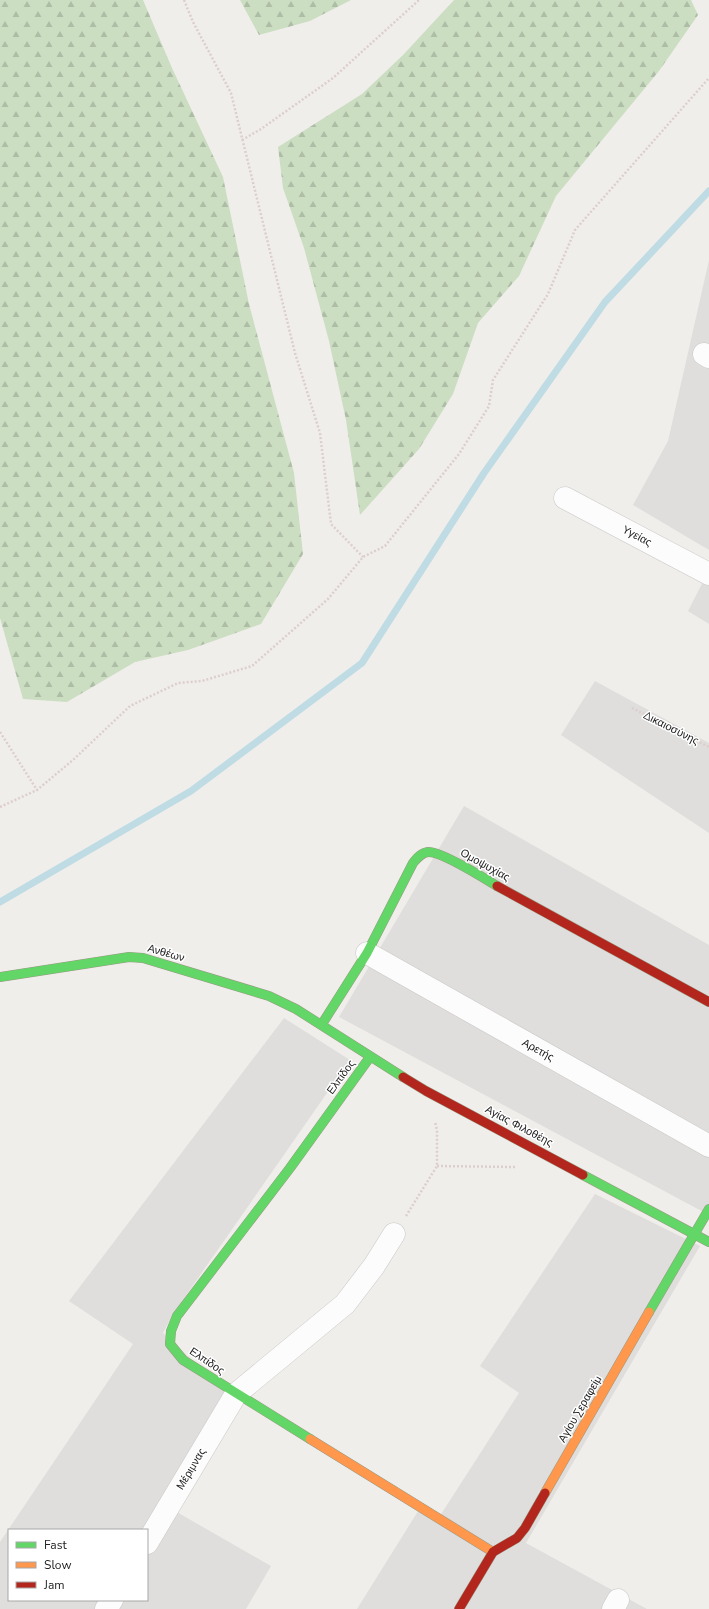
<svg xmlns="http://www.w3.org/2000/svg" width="709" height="1609" font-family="'Nunito Sans',sans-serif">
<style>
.residential{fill:#dfdedc;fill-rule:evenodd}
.forest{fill:url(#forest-firs)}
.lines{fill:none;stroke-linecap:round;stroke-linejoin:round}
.stream{stroke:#bfdbe3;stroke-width:7}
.street-casing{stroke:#c9c8c7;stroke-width:23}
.fast-casing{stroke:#999a82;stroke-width:10}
.slow-casing{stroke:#999a82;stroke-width:10}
.jam-casing{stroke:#999a82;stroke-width:10}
.path{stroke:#dccecd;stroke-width:2.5;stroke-dasharray:2 2;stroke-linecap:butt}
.street{stroke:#fdfcfc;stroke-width:22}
.fast{stroke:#63d668;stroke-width:9}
.slow{stroke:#ff974d;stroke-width:9}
.jam{stroke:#b3261e;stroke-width:9}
.labels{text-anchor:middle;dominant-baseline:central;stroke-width:3;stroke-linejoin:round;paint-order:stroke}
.street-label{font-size:11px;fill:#222;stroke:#fff}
</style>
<defs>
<pattern id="forest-firs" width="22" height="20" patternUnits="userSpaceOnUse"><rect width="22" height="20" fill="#cbdec1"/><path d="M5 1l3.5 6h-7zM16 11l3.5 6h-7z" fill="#aebea6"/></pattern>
</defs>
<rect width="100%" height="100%" fill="#f0eeeb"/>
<!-- residential -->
<g class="residential">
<path d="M709 260V550L633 505 668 441Z"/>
<path d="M709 570V624L688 611Z"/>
<path d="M595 681 709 743V833L561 735Z"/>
<path d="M464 806 709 945V1215L339 1017Z"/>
<path d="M284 1018 350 1060 173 1314 163 1333 239 1404 175 1511 271 1566 246 1609H0V1542L133 1344 69 1301ZM9 1530H147V1600H9Z"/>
<path d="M595 1194 700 1246 526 1543 647 1609H357L420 1508 436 1522 519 1393 480 1366Z"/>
</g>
<!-- forest -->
<g class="forest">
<path d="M0 0H143L172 68 223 177 249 304 294 473 303 554 261 624 188 650 135 662 67 702 23 699 0 618Z"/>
<path d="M240 0H351L310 21 259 35Z"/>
<path d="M454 0H691L698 15 659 71 556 196 519 276 478 323 453 394 419 449 360 515 346 420 329 341 304 248 283 188 278 147 362 94 403 55Z"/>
</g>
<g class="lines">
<!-- stream -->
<path class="stream" d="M0 902 191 791 362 663 484 473 605 302 709 191"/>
<!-- street casing -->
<g class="street-casing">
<g id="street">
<path d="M704 354 709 357"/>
<path d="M565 498 709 574"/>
<path d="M367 953 709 1146"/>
<path d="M147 1543 236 1394 345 1304 374 1266 394 1234"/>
<path d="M106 1609 112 1600"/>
<path d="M613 1609 618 1600"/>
</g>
</g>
<!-- fast casing -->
<g class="fast-casing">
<g id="fast">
<path d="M0 977 129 957 143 958 269 996 296 1009 403 1077"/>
<path d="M322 1024 367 953 413 863C417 858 421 853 428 852 441 851 484 878 497 886"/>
<path d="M583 1175 709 1242"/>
<path d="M649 1312 709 1209"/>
<path d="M310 1439 183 1360 170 1344 171 1331 177 1316 290 1168 370 1057"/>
</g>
</g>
<!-- slow casing -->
<g class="slow-casing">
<g id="slow">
<path d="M310 1439 493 1552"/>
<path d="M545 1493 649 1312"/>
</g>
</g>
<!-- jam casing -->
<g class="jam-casing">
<g id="jam">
<path d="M497 886 709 1002"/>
<path d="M403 1077 426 1091 583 1175"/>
<path d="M459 1609 493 1552 517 1538 525 1528 545 1493"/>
</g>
</g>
<!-- path -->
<g class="path">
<path d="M184 0 193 22 231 93 295 353 320 433 331 524 363 557"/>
<path d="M242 140 261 129 333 78 419 0"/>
<path d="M632 708 709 747"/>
<path d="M0 732 37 790"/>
<path d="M0 807 37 790 73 760 130 706 178 683 202 681 252 666 328 599 363 557 385 546 459 454 489 406 493 380 548 294 575 230 709 78"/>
<path d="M437 1166 516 1167"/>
<path d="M406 1216 437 1166V1130L435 1122"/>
</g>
<!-- street -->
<use href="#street" class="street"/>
<!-- fast -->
<use href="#fast" class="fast"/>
<!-- slow -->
<use href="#slow" class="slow"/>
<!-- jam -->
<use href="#jam" class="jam"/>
</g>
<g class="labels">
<!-- street labels -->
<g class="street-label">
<text transform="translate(637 536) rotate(28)">Υγείας</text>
<text transform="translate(671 728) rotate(27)">Δικαιοσύνης</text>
<text transform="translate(485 865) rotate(29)">Ομοψυχίας</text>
<text transform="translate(166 953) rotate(16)">Ανθέων</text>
<text transform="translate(538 1050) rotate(29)">Αρετής</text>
<text transform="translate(341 1077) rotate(-54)">Ελπίδος</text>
<text transform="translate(519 1126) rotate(28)">Αγίας Φιλοθέης</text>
<text transform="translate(207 1361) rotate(34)">Ελπίδος</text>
<text transform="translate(580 1409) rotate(-60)">Αγίου Σεραφείμ</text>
<text transform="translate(191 1469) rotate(-59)">Μέριμνας</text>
</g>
</g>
<!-- legend -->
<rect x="8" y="1529" width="140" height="72" fill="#ffffff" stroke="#a7a7a7"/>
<rect x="16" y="1542" width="20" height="6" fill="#63d668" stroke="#a7a7a7"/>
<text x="44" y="1549" font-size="12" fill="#222222">Fast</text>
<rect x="16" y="1562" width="20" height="6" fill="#ff974d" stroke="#a7a7a7"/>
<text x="44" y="1569" font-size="12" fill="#222222">Slow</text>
<rect x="16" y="1582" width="20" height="6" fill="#b3261e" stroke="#a7a7a7"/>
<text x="44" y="1589" font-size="12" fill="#222222">Jam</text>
</svg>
